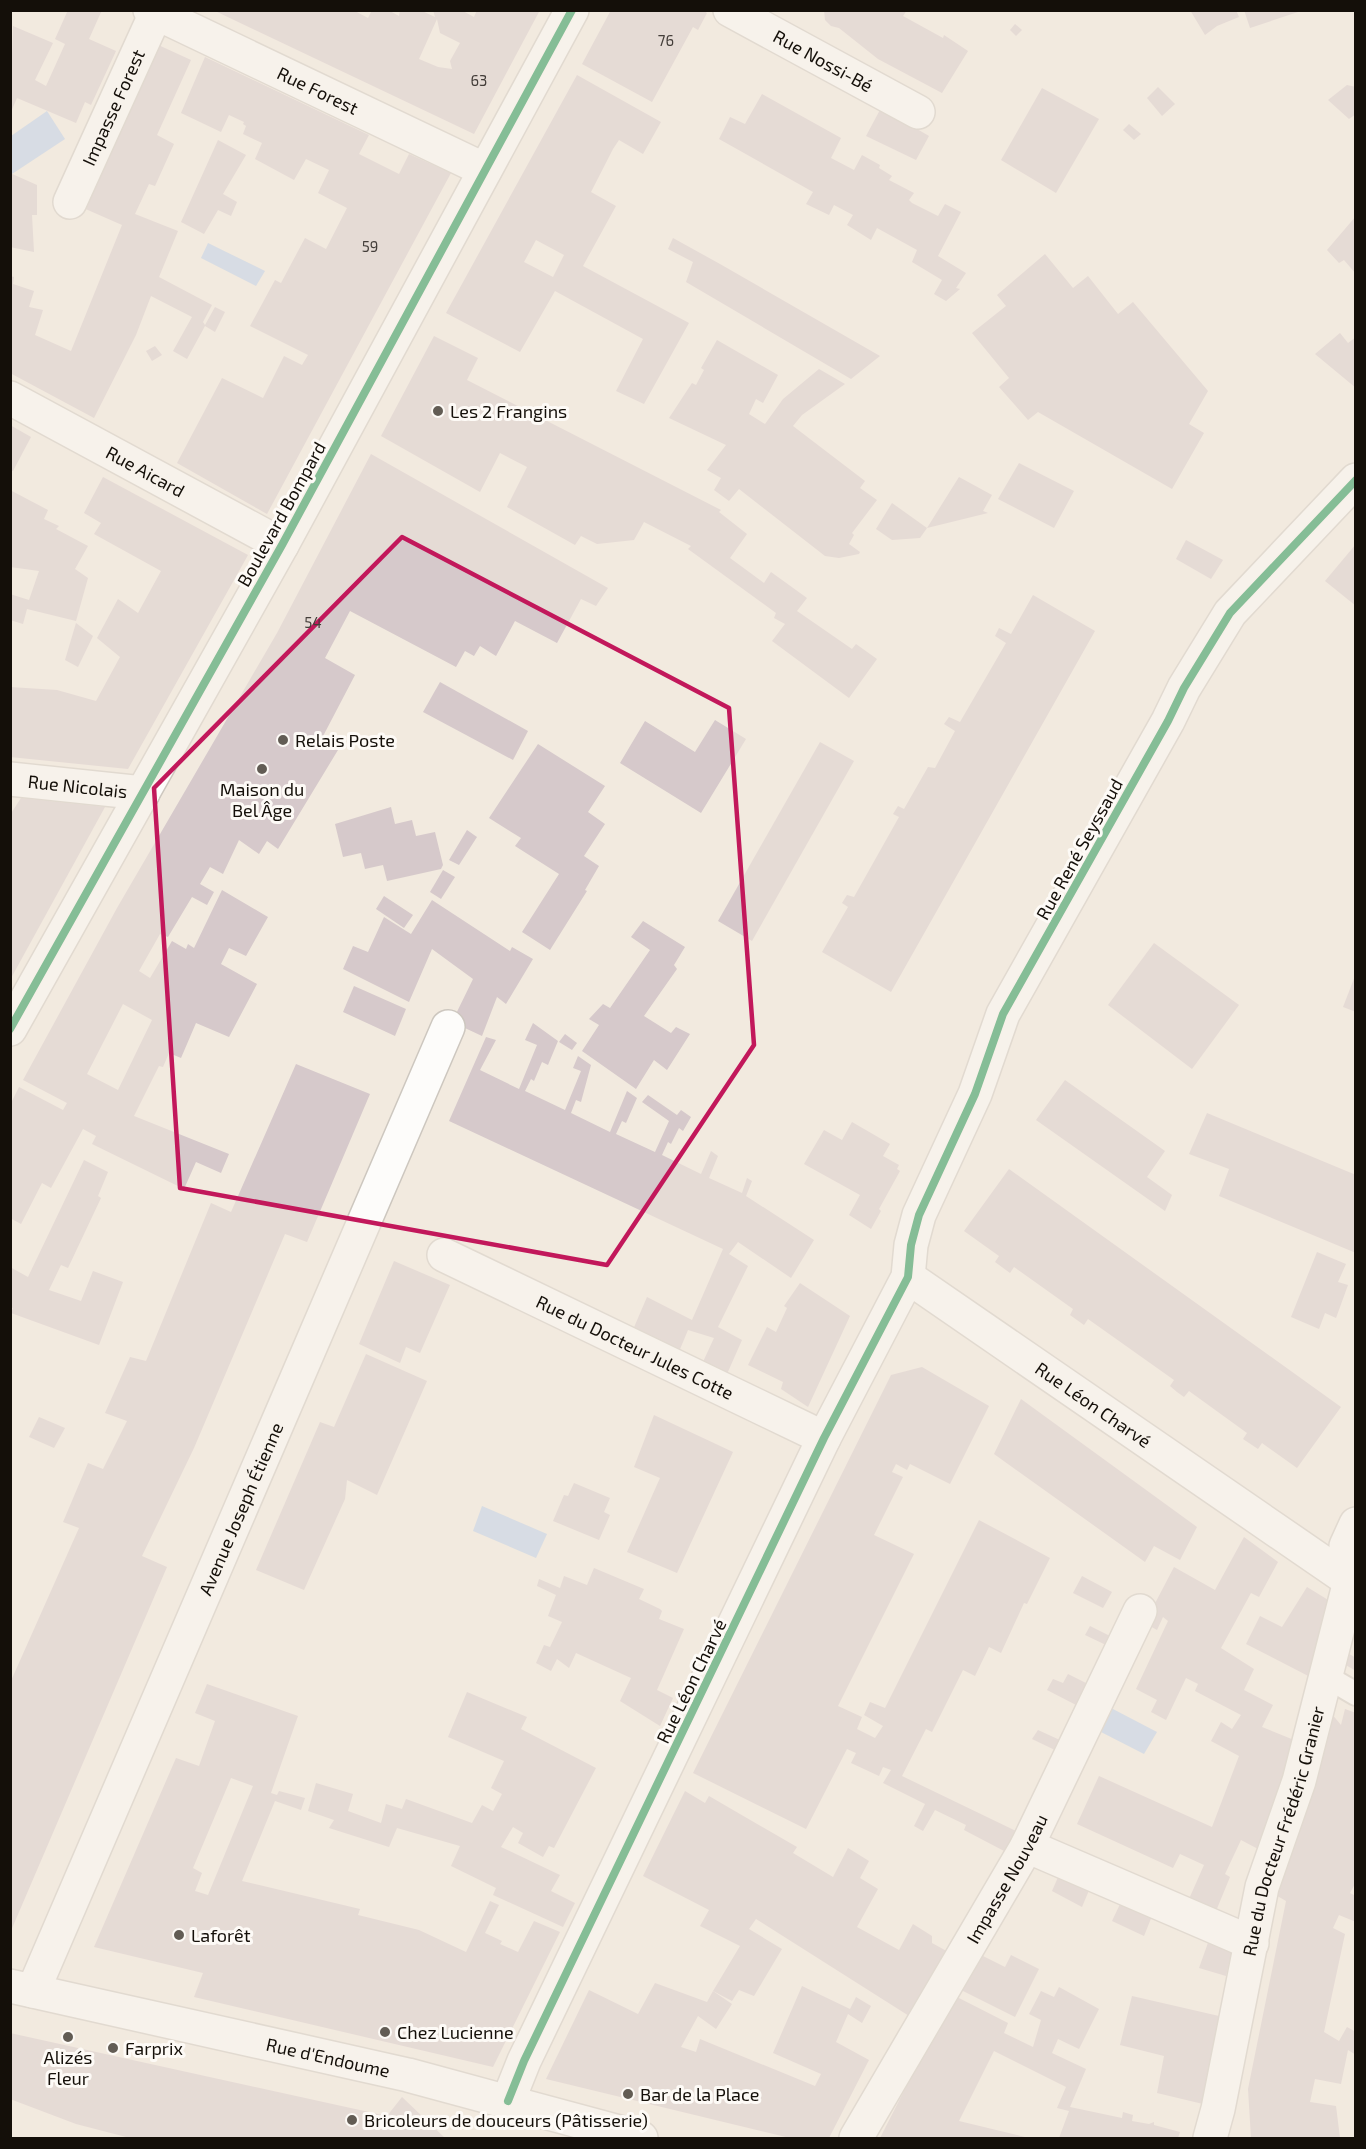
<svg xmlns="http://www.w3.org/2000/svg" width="1366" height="2149" font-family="'Exo 2',sans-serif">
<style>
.water{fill:#b6cdea}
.building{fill:#d6c9cb;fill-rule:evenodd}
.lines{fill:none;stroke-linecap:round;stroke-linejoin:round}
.service-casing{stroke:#cdc7bf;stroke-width:26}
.minor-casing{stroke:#cdc7bf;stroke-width:36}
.tertiary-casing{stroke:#cdc7bf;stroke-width:36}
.service{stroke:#fdfcfa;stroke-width:22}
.minor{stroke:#fdfcfa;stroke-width:33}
.tertiary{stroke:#fdfcfa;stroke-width:33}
.cycleway-casing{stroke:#fdfaf6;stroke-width:11}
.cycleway{stroke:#00873e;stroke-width:8}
.marked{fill:none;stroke:#c2185b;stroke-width:4.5;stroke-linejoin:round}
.poi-dot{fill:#625c54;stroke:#fdfaf6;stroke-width:2}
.labels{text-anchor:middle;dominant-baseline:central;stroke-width:6;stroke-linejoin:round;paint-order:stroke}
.number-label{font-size:15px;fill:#443e3a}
.street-label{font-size:18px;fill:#140f09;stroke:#fdfaf6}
.poi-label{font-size:18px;fill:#140f09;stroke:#fdfaf6;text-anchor:start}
</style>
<rect width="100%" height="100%" fill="#f2eadf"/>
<!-- water -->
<g class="water">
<path d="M47 111 65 139 12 174 11 136Z"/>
<path d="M208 243 265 271 256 286 201 258Z"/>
<path d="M482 1506 547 1534 536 1558 473 1531Z"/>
<path d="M1111 1708 1157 1732 1144 1754 1099 1731Z"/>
</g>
<!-- building -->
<g class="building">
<path d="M68 10H102L89 39 116 51 91 105 85 102 76 123 17 98 10 114 13 26 53 43 35 80 46 86 65 44 55 39Z"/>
<path d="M213 10H353L368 18 372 10H388L399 16 400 10H420L435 17 433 10H461L474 17 477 10H540L474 134ZM437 19 440 33 460 43 450 61 452 69 438 67 419 59Z"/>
<path d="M611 10H703L707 13 698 30 693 27 652 102 582 64Z"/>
<path d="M824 10H907L903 16 943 38 944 35 968 51 942 93 878 59 839 28 831 26 825 20Z"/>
<path d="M1190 10H1236L1239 17 1217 26 1205 35Z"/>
<path d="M1244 10H1301V11L1250 28Z"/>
<path d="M1015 24 1022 30 1016 36 1010 30Z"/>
<path d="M154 43 191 60 157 135 174 144 155 186 149 184 135 214 178 231 159 277 212 305 203 322 205 325 215 307 225 312 215 332 205 326 187 359 173 351 192 317 151 296 136 335 94 418 10 373V276L14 277 13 284 34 291 29 307 43 310 35 335 71 351 122 225 81 207Z"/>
<path d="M205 57 369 135 359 154 399 174 409 154 451 173 267 514 177 463 222 378 263 398 284 356 302 365 308 355 250 326 275 280 281 283 305 238 326 249 347 208 318 193 329 170 306 159 294 180 255 159 262 143 243 134 246 126 243 124 244 122 229 115 221 132 181 113Z"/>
<path d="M577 75 661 122 643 154 619 140 613 149 591 192 616 206 583 266 689 323 644 404 616 391 643 339 555 291 520 352 446 313ZM536 240 564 255 553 277 524 262Z"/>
<path d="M1347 85 1356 87V114L1349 119 1328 100Z"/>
<path d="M1158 87 1175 104 1162 116 1147 98Z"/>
<path d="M1042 88 1099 119 1056 193 1001 160Z"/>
<path d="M762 94 841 138 831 158 854 170 862 155 880 165 879 168 892 176 889 180 914 193 909 200 912 203 938 216 945 204 961 212 938 256 966 273 956 288 960 289 946 301 934 294 942 280 912 262 917 250 877 228 871 240 847 225 853 215 834 205 829 215 806 204 813 192 719 139 730 117 745 124Z"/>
<path d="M881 108 929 136 916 160 866 136Z"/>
<path d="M1129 124 1141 134 1134 140 1123 130Z"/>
<path d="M218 140 246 155 223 194 237 202 231 216 218 210 204 234 181 222Z"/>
<path d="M10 173 37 185V215H32L34 252 10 247Z"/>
<path d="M1356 216V274L1344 260 1339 263 1327 250Z"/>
<path d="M673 238 720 264 880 356 851 379 686 282 693 262 668 249Z"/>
<path d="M1045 254 1073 288 1088 276 1118 314 1133 302 1208 391 1189 424 1204 433 1172 489 1038 412 1028 420 999 387 1009 378 972 333 1006 306 997 295Z"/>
<path d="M1340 333 1348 343 1356 337V388L1315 354Z"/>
<path d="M434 336 478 358 467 380 721 510 719 512 747 534 730 558 764 583 771 572 807 598 797 611 852 649 856 644 877 659 849 698 772 641 785 624 774 618 776 613 688 549 691 546 644 522 634 540 597 544 581 536 575 545 507 507 527 467 500 453 480 492 381 436Z"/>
<path d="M717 340 778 375 763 403 756 399 749 414 765 424 783 399 819 369 845 384 802 415 793 426 865 481 860 488 877 500 852 533 854 535 849 544 860 552 859 554 839 558 825 556 739 489 729 501 714 490 721 478 707 470 726 445 669 418 692 383 696 385 704 370 701 368Z"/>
<path d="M155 346 162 355 152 361 146 351Z"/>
<path d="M10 425 31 437 13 471 10 470Z"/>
<path d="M371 454 608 588 596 606 581 599 557 643 515 621 496 656 480 646 474 656 465 651 456 667 350 611 325 658 355 675 321 740 338 750 278 849 267 841 259 854 239 840 223 874 210 867 200 884 214 892 207 905 192 897 168 937 160 934 139 971 150 978 172 941 186 949 188 944 194 948 222 890 268 917 246 956 229 948 221 964 257 984 229 1037 196 1023 181 1058 169 1053 163 1067 159 1066 134 1116 229 1154 221 1173 196 1162 184 1189 92 1144 96 1136 83 1129 51 1188 42 1183 21 1224 10 1218V1105L19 1087 63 1110 67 1103 23 1080 117 908 277 633ZM123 1004 152 1020 118 1090 87 1074Z"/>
<path d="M1019 463 1074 491 1054 528 998 499Z"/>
<path d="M103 477 248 555 128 769 10 757V687L57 690 96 701 120 657 97 638 118 599 138 613 161 571 94 534 101 523 84 513Z"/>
<path d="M959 477 992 495 983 511 988 513 927 528Z"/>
<path d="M10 490 48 510 44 519 59 526 56 529 88 546 75 569 88 578 76 621 27 609 23 624 10 620V594L29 600 39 571 10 567Z"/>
<path d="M892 503 927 528 920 538 892 540 876 529Z"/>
<path d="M1186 540 1223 560 1211 579 1176 559Z"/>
<path d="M1356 544V606L1325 581Z"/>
<path d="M1033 595 1095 631 891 992 822 952 848 907 842 903 847 895 854 897 899 817 893 814 898 806 904 809 928 767 935 768 955 731 944 724 949 717 960 722 1006 643 995 636 999 628 1011 634Z"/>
<path d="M76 623 93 636 78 667 65 660Z"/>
<path d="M440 682 528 731 513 760 423 712Z"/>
<path d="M715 720 746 739 701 813 620 763 645 721 695 752Z"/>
<path d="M820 742 854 761 752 941 718 921Z"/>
<path d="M538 744 605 786 588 812 605 824 584 856 599 866 585 890 587 891 550 950 522 932 559 874 515 846 521 838 489 818Z"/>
<path d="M21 798 105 807 10 980V815Z"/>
<path d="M391 807 395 824 412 820 416 836 435 832 443 865 441 869 387 881 383 865 365 869 361 853 343 857 335 824Z"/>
<path d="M467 830 477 837 459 865 449 860Z"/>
<path d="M443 870 455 877 441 899 430 892Z"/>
<path d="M384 896 413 915 404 928 376 909Z"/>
<path d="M432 900 510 951 512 947 533 959 506 1004 497 997 482 1036 452 1022 473 979 432 949 409 1002 343 969 353 946 368 952 384 917 411 934Z"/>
<path d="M643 921 685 947 674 965 677 969 644 1016 671 1033 676 1027 690 1034 667 1070 654 1060 636 1089 582 1051 599 1025 589 1019 603 1004 610 1008 650 950 631 937Z"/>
<path d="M1154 943 1239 1005 1192 1069 1108 1005Z"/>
<path d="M1355 976H1356V1012L1343 1007Z"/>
<path d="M354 986 406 1009 395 1036 343 1012Z"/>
<path d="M533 1023 558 1041 548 1065 542 1062 534 1081 531 1079 525 1091 565 1110 581 1071 573 1068 578 1056 591 1065 581 1102 576 1100 571 1113 610 1132 627 1091 637 1098 626 1123 622 1121 616 1134 655 1152 669 1121 642 1102 648 1095 677 1115 681 1110 691 1117 683 1131 679 1128 671 1144 668 1142 662 1155 701 1174 711 1151 718 1156 709 1178 742 1193 747 1178 752 1181 746 1196 814 1240 791 1278 738 1242 729 1254 748 1266 718 1327 742 1340 727 1374 702 1364 714 1338 688 1330 678 1354 632 1332 647 1297 692 1320 723 1249 449 1121 486 1037 496 1040 480 1070 519 1089 537 1045 525 1040Z"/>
<path d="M565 1034 577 1043 572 1050 559 1042Z"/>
<path d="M296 1064 370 1094 307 1242 285 1234 194 1448 142 1556 167 1567 10 1933V1683L79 1528 63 1522 88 1463 103 1469 127 1421 105 1413 130 1357 146 1361 211 1203 231 1212Z"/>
<path d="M1065 1080 1165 1151 1147 1177 1172 1195 1165 1211 1036 1120Z"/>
<path d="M1207 1113 1356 1175V1253L1219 1196 1229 1169 1189 1154Z"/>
<path d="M852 1122 890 1144 883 1156 899 1165 897 1169 900 1171 879 1209 881 1211 871 1229 849 1215 860 1195 804 1164 824 1130 842 1140Z"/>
<path d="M84 1160 108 1172 98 1196 101 1198 68 1268 61 1265 49 1290 81 1301 93 1271 123 1282 99 1345 11 1313 13 1308 10 1307V1267L28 1277Z"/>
<path d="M1009 1169 1341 1407 1297 1468 1262 1443 1258 1449 1243 1439 1247 1433 1189 1391 1184 1397 1177 1392 1170 1386 1174 1380 1088 1319 1084 1325 1070 1315 1073 1309 1014 1267 1010 1273 995 1262 999 1256 964 1231Z"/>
<path d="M1317 1252 1346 1264 1338 1282 1348 1285 1336 1318 1325 1313 1319 1329 1291 1317Z"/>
<path d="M394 1261 450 1285 420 1353 406 1347 400 1363 359 1344Z"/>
<path d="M800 1283 850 1316 808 1407 781 1389 783 1382 748 1365 767 1327 776 1332 787 1308 784 1306Z"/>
<path d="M366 1354 427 1381 377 1495 347 1480 345 1499 304 1590 256 1570 320 1422 334 1427Z"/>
<path d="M922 1367 989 1406 950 1484 910 1464 907 1470 896 1464 892 1472 903 1477 874 1535 914 1554 838 1706 862 1717 857 1729 875 1738 883 1726 864 1715 870 1702 885 1708 979 1520 1050 1558 1027 1604 1024 1603 1001 1653 989 1647 975 1676 963 1670 932 1732 926 1729 902 1776 1016 1831 1006 1852 964 1830 966 1825 935 1810 923 1831 914 1826 925 1804 883 1783 891 1770 883 1767 879 1776 851 1763 856 1753 847 1749 806 1829 693 1773 891 1375Z"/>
<path d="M1021 1399 1197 1527 1180 1560 1154 1546 1145 1562 994 1454Z"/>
<path d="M654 1415 733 1452 677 1573 627 1552 660 1478 634 1467Z"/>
<path d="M39 1417 65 1428 54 1448 29 1437Z"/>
<path d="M574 1483 610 1498 604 1512 610 1515 599 1540 553 1521 564 1495 568 1496Z"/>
<path d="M1244 1537 1278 1562 1259 1597 1251 1593 1221 1648 1254 1669 1244 1690 1273 1705 1262 1727 1299 1742 1260 1850 1241 1840 1225 1874 1230 1877 1216 1911 1189 1899 1204 1865 1180 1854 1173 1868 1077 1824 1099 1776 1212 1827 1239 1756 1211 1741 1221 1722 1232 1729 1241 1715 1195 1691 1198 1684 1186 1678 1166 1720 1151 1712 1157 1700 1136 1689 1168 1621 1163 1617 1157 1630 1141 1621 1151 1611 1174 1567 1215 1590Z"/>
<path d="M594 1568 644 1589 639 1599 660 1609 662 1611 659 1619 684 1629 657 1690 673 1698 660 1726 620 1701 631 1678 576 1653 569 1668 557 1659 551 1671 536 1663 544 1645 550 1647 562 1622 548 1616 556 1595 537 1586 539 1579 560 1588 564 1576 587 1585Z"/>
<path d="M1082 1576 1112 1592 1103 1608 1073 1593Z"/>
<path d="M1307 1587 1338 1606 1318 1681 1246 1644 1260 1616 1282 1627Z"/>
<path d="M1090 1626 1110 1636 1106 1645 1085 1635Z"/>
<path d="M1346 1652 1356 1658V1671L1344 1664Z"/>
<path d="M1068 1674 1088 1684 1078 1706 1047 1690 1053 1679 1063 1683Z"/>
<path d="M207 1684 298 1716 271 1793 277 1795 279 1791 305 1798 301 1810 275 1801 242 1881 360 1909 358 1915 419 1930 466 1952 490 1901 499 1905 485 1933 502 1941 500 1944 518 1952 534 1921 560 1932 493 2067 194 1997 203 1973 94 1947 176 1758 199 1766 215 1721 195 1713ZM231 1778 253 1786 208 1895 195 1891 202 1873 193 1868Z"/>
<path d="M467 1692 527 1717 521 1729 596 1768 554 1848 549 1846 543 1857 518 1843 523 1833 513 1827 501 1847 560 1875 551 1891 575 1903 563 1927 493 1895 496 1888 451 1866 460 1846 397 1828 389 1847 329 1828 334 1820 308 1811 316 1783 353 1794 348 1811 381 1823 386 1804 402 1809 406 1799 472 1823 482 1805 493 1811 502 1794 491 1788 504 1761 448 1737Z"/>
<path d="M1345 1709 1356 1713V1882L1350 1893 1356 1896V1922L1339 1915 1333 1928 1345 1934 1324 2032 1339 2041 1347 2027 1356 2032V2055L1348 2050 1341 2084 1315 2079 1310 2102 1336 2106 1340 2138H1251L1248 2089 1286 1901 1274 1894 1331 1713 1341 1725Z"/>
<path d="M1038 1730 1062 1741 1057 1751 1032 1739Z"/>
<path d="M685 1791 705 1803 709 1796 797 1847 793 1853 833 1877 848 1848 869 1861 860 1878 878 1889 857 1927 899 1950 913 1924 932 1936V1943L952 1954 917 2021 756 1919 749 1929 782 1949 754 1996 739 1990 732 2001 713 1991 740 1946 700 1926 709 1910 643 1876Z"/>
<path d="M1059 1875 1090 1888 1082 1907 1052 1891Z"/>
<path d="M1121 1902 1152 1916 1144 1936 1112 1921Z"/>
<path d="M1209 1940 1232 1950 1226 1976 1199 1968Z"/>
<path d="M977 1953 1005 1967 1011 1955 1039 1969 1015 2017 957 1988Z"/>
<path d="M655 1983 707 2002 713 1991 732 2004 716 2029 698 2016 681 2047 696 2052 700 2039 815 2086 821 2074 773 2053 802 1986 850 2009 856 1997 871 2006 862 2023 848 2014 836 2042 869 2060 829 2138H790L546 2079 589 1990 638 2014Z"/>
<path d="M1059 1987 1099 2009 1079 2049 1058 2039 1052 2053 1086 2069 1070 2107 1122 2118 1123 2112 1133 2115 1132 2121 1149 2124 1154 2122V2125L1180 2132 1178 2138H1059L1069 2111 1057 2108 1066 2087 994 2051 959 2121 1029 2138H880L953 1995 1008 2023 1004 2033 1033 2047 1041 2020 1029 2014 1041 1991 1054 1997Z"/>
<path d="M1132 1996 1219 2016 1203 2104 1157 2093 1164 2056 1120 2045Z"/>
<path d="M10 2033 387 2116 402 2097 445 2138H130L76 2124 10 2099Z"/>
</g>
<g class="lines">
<!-- service casing -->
<g class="service-casing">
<path id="service" d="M1327 1677 1356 1694"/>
</g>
<!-- minor casing -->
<g class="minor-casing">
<g id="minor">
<path id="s1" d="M150 10 485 170"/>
<path id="s2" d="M730 10 918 112"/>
<path id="s3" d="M70 202 156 13"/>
<path id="s4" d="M10 398 282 545"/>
<path id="s5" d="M10 779 143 793"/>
<path d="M10 1029 282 545 572 10"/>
<path id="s6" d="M444 1255 824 1438"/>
<path id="s7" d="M908 1277 1350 1581"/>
<path d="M1027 1846 1252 1943"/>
<path id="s8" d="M33 1991 448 1027"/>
<path d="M508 2101 524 2061 824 1438 908 1277 911 1245 919 1215 975 1094 1003 1014 1168 721 1184 688 1230 613 1356 480"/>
<path id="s9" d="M856 2138 1027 1846 1140 1611"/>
<path id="s10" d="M1210 2138 1218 2109 1262 1887 1299 1781 1350 1581 1346 1546 1356 1524"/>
</g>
</g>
<!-- tertiary casing -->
<g class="tertiary-casing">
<g id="tertiary">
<path id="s11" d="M10 1986 408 2075 641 2138"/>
</g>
</g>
<!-- service -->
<use href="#service" class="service"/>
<!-- minor -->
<use href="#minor" class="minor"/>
<!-- tertiary -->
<use href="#tertiary" class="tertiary"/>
<!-- cycleway casing -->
<g class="cycleway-casing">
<g id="cycleway">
<path d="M10 1029 282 545 572 10"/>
<path d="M508 2101 524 2061 824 1438 908 1277 911 1245 919 1215 975 1094 1003 1014 1168 721 1184 688 1230 613 1356 480"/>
</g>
</g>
<!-- cycleway -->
<use href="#cycleway" class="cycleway"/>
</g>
<!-- marked area -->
<path d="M0 0H1366V2149H0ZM402 537 729 708 754 1045 607 1265 180 1188 154 788Z" fill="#f2eadf" fill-opacity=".55" fill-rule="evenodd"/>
<path class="marked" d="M402 537 729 708 754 1045 607 1265 180 1188 154 788Z"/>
<!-- markers -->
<g class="poi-dot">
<circle cx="438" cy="411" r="6"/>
<circle cx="283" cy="740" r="6"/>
<circle cx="262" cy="769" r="6"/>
<circle cx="179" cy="1935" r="6"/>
<circle cx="385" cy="2032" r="6"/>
<circle cx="68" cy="2037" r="6"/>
<circle cx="113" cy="2048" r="6"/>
<circle cx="628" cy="2094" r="6"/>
<circle cx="352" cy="2120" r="6"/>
</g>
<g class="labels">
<!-- number labels -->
<g class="number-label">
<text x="666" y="40">76</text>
<text x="479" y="80">63</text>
<text x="370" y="246">59</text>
<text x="313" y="622">54</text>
</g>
<!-- street labels -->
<g class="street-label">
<text stroke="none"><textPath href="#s2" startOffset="106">Rue Nossi-Bé</textPath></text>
<text stroke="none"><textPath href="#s1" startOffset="186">Rue Forest</textPath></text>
<text stroke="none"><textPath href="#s3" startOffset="104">Impasse Forest</textPath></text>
<text stroke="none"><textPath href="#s4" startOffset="154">Rue Aicard</textPath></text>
<text transform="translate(281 514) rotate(-61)">Boulevard Bompard</text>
<text stroke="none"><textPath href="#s5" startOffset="68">Rue Nicolais</textPath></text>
<text transform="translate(1079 849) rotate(-61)">Rue René Seyssaud</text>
<text stroke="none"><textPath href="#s6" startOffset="212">Rue du Docteur Jules Cotte</textPath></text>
<text stroke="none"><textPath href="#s7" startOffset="225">Rue Léon Charvé</textPath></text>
<text stroke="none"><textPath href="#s8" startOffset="525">Avenue Joseph Étienne</textPath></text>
<text transform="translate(691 1681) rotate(-64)">Rue Léon Charvé</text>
<text stroke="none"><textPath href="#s10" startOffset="316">Rue du Docteur Frédéric Granier</textPath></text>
<text stroke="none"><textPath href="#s9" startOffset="300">Impasse Nouveau</textPath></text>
<text stroke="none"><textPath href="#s11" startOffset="326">Rue d'Endoume</textPath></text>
</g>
<!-- poi labels -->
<g class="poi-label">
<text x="450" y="411">Les 2 Frangins</text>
<text x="295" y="740">Relais Poste</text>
<text x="262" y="789" text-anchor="middle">Maison du<tspan x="262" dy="21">Bel Âge</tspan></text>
<text x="191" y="1935">Laforêt</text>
<text x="397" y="2032">Chez Lucienne</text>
<text x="125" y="2048">Farprix</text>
<text x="68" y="2057" text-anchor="middle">Alizés<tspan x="68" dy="21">Fleur</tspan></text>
<text x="640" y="2094">Bar de la Place</text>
<text x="364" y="2120">Bricoleurs de douceurs (Pâtisserie)</text>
</g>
</g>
<!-- border -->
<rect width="1366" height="2149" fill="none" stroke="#140f09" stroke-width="24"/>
</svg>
